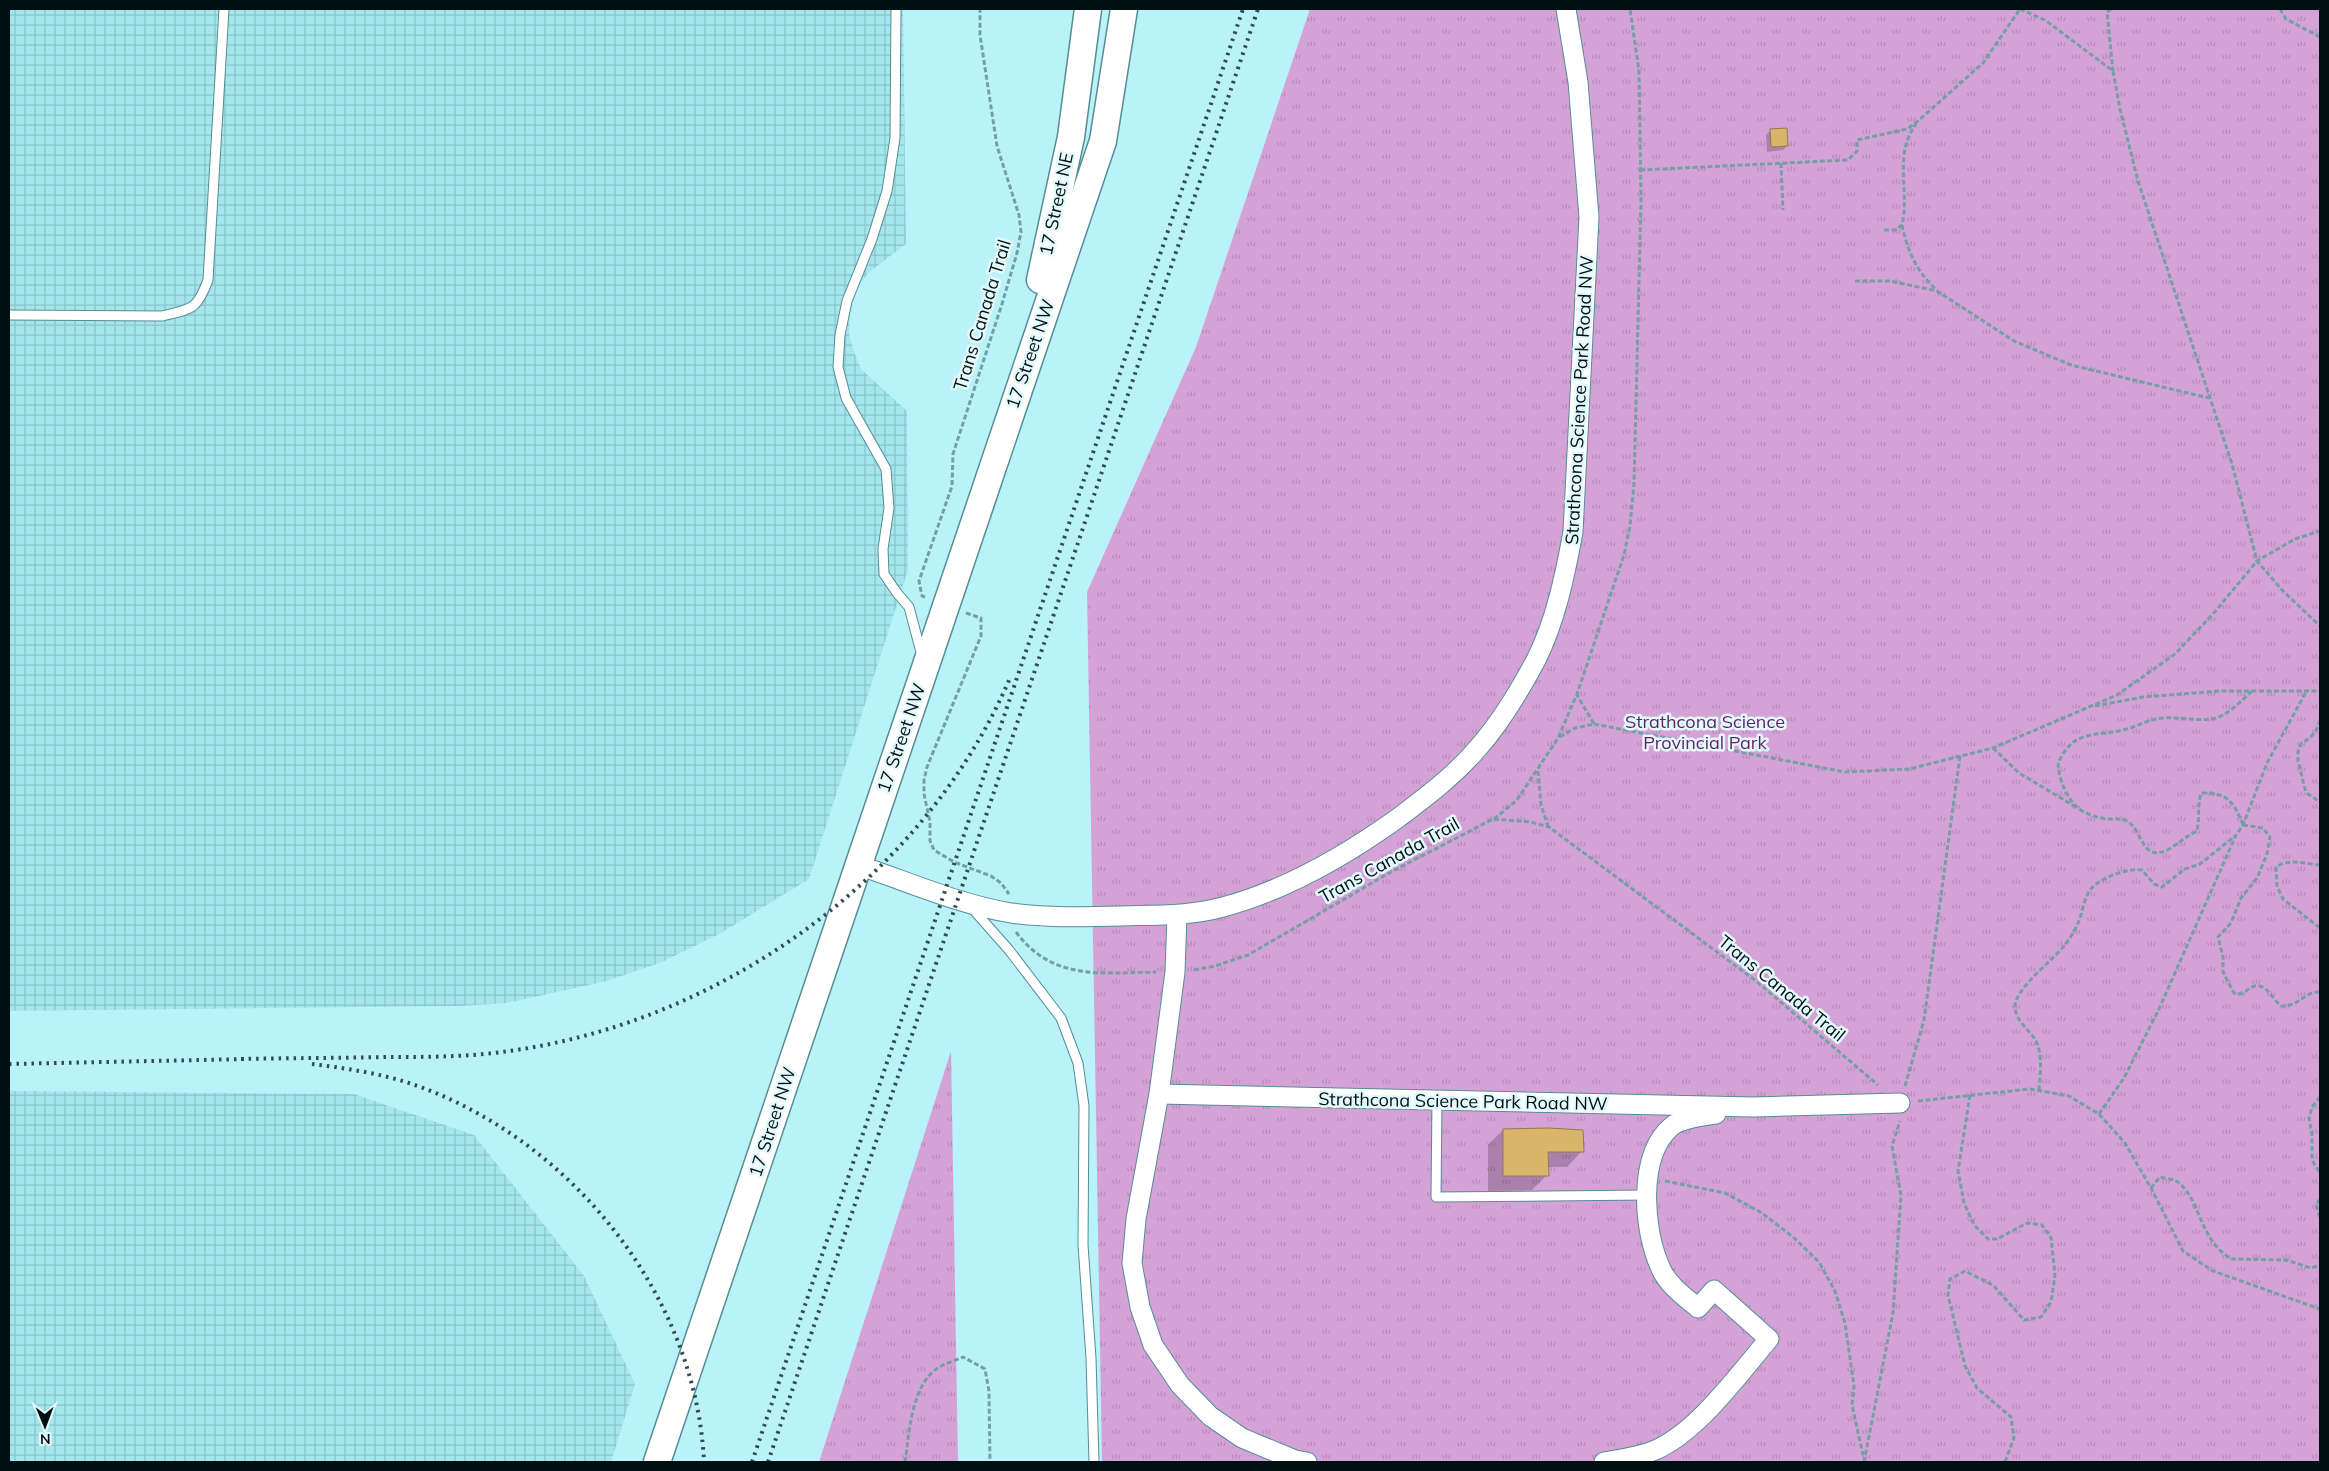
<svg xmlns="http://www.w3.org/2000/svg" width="2329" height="1471" font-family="Mulish,sans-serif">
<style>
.industrial{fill:url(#industrial-grid)}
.park{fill:url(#park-tufts)}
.shadow{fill:#0003}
.building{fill:#d9b569;stroke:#8e7b54}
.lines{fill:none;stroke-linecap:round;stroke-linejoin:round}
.service-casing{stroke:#558d93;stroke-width:11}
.minor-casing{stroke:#558d93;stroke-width:21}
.secondary-casing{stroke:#558d93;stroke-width:29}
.path{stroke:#749fa3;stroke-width:3;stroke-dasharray:5 2.5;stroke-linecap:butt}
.service{stroke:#fff;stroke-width:9}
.minor{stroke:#fff;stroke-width:19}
.secondary{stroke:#fff;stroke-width:26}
.rail{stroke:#324d50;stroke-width:4;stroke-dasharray:2.5 5;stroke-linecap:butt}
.labels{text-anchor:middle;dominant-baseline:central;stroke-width:5;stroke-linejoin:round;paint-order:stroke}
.street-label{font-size:18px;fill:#001012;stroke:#e3f9fb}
.park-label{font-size:18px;fill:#611f67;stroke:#e3f9fb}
</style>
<defs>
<pattern id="industrial-grid" width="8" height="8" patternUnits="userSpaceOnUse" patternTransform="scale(1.25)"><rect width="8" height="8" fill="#a3e6ee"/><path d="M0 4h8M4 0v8" fill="none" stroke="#8bc4cb"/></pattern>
<pattern id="park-tufts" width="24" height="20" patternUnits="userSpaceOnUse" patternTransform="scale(1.25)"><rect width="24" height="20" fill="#d5a2d8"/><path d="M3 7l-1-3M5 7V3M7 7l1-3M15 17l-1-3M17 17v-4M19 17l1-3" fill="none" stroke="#b58ab8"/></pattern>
</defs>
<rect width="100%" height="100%" fill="#b9f3f9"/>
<!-- industrial -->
<g class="industrial">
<path d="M9 9H903L906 244 868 273 857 288 850 315 849 334 854 352 861 369 907 411 908 570 809 879 721 933 662 962 607 981 507 1003 460 1006 9 1011Z"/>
<path d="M9 1091 354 1094 474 1135 584 1276 635 1384 611 1462H9Z"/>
</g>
<!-- park -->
<g class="park">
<path d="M1310 9H2320V1462H1102L1087 592 1196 347Z"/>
<path d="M951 1051 958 1462H819Z"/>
</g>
<!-- shadow -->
<g class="shadow">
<path d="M1770 131 1787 146 1783 150 1767 152 1766 135Z"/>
<path d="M1503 1130 1582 1151 1567 1167H1547V1175L1532 1190 1488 1191V1145Z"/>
</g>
<!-- building -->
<g class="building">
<path d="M1787 128 1788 146 1771 147 1770 129Z"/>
<path d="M1548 1128 1583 1130 1584 1152H1548L1549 1176H1503V1129Z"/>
</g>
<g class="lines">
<!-- service casing -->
<g class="service-casing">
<g id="service">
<path d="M896 9 895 138 887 191 872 239 847 301 840 335 838 367 846 398 886 469 889 508 883 549 884 574 897 593 909 607 922 656"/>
<path d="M9 315 162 316C192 309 197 310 208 280L224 9"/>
<path d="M971 907 1009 950 1061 1018 1078 1063 1084 1106 1083 1245 1091 1358 1094 1462"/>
<path d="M1437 1100 1436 1197 1647 1195"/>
</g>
</g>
<!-- minor casing -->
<g class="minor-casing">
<g id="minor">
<path d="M858 865C909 882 958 904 1011 913 1048 918 1085 917 1122 916 1156 915 1190 916 1223 907 1287 890 1345 856 1398 818 1427 796 1454 776 1478 748 1500 723 1520 690 1536 660 1556 620 1565 575 1573 532L1589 217 1578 82 1566 9"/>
<path d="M1177 915 1175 972 1159 1094 1136 1219 1132 1263 1140 1307 1153 1345 1180 1385 1210 1416 1242 1438 1295 1460 1307 1462"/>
<path d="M1159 1094 1753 1107 1900 1103"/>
<path d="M1604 1462C1620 1459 1638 1457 1653 1451 1697 1433 1738 1375 1769 1339L1714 1290 1698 1308C1685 1297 1668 1285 1661 1269 1643 1231 1637 1155 1672 1126 1682 1118 1703 1116 1716 1114"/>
</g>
</g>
<!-- secondary casing -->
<g class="secondary-casing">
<g id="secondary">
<path d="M1040 280 1071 137 1088 9"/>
<path d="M657 1462 1103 141 1124 9"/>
</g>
</g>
<!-- path -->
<g class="path">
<path d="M2020 9 2045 20 2113 71 2120 109 2138 181 2232 464 2257 561 2283 591 2320 626"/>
<path d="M2111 9 2107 12 2113 71"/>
<path d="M2280 9 2286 19 2320 37"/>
<path d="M1781 163 1783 210"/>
<path d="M1640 170 1848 160 1857 151V140L1907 129 1918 121 1983 63 2020 9"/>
<path d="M1902 225C1907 250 1917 273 1937 290"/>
<path d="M1884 230H1895L1902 225C1910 190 1893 155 1916 124"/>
<path d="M1855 281H1890L1937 291 2014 341 2071 365 2209 398"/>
<path d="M925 597 922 596 919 581 952 486 953 454 1002 304 1017 253 1021 232 1019 215 997 146 980 35V9"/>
<path d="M966 613 981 618V636L927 767 924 780V794L930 822V841L934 850 954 862 991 876 1001 883 1009 894"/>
<path d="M2095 706 2143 697 2220 691H2320"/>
<path d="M2320 720C2317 732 2312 737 2301 744L2298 752V761L2305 789 2308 794 2320 802"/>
<path d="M1594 724 1845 772 1909 769 1993 748 2117 695 2175 654 2213 614 2257 561 2295 539 2320 531"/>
<path d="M1560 737 1575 728 1594 724 1577 695"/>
<path d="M1993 748 2019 773 2076 807"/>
<path d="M1538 771 1541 805 1548 826"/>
<path d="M1494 819 1517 800 1558 738 1577 694 1624 555 1630 526 1634 484 1641 200 1639 71 1630 9"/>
<path d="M2243 825C2234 802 2227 792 2201 793 2197 806 2200 818 2197 831 2187 836 2180 842 2171 848 2140 866 2144 828 2125 820 2119 818 2115 819 2110 819 2100 819 2085 814 2078 808 2069 801 2060 782 2059 771 2057 763 2059 761 2063 754 2077 730 2101 736 2123 730 2137 727 2148 719 2163 718 2179 717 2196 721 2212 719 2228 716 2241 701 2252 691"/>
<path d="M2243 825 2263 828 2270 837 2267 854 2257 878 2241 898 2231 923 2218 937 2223 957V972L2234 993C2244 996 2245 990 2252 987 2266 981 2272 999 2281 1006 2300 1007 2304 991 2320 992"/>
<path d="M2320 865C2307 864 2288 858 2276 867L2277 886 2283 899 2320 928"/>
<path d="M1016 932C1052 981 1102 973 1156 972"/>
<path d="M1194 970 1215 966 1248 955 1391 872 1493 819 1531 822 1549 827 1756 981 1878 1085"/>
<path d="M1905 1086 1924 1020 1960 756"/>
<path d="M2039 1090C2040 1075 2043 1056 2036 1041 2029 1029 2015 1021 2015 1006 2015 989 2054 959 2065 945 2071 937 2077 927 2080 918 2083 909 2084 899 2090 890 2099 878 2127 868 2142 870L2154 884 2162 887 2185 869 2200 864 2235 836"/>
<path d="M1970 1095 1958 1171 1964 1203 1974 1225 1988 1239H1997L2027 1223 2042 1225 2051 1238 2055 1275 2051 1302 2041 1317 2024 1320 1993 1285 1965 1271 1950 1279 1948 1295 1965 1366 1977 1388 2011 1417 2014 1438 2005 1462"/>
<path d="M2320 1097 2312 1107 2309 1118 2312 1135V1160L2320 1173"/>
<path d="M1918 1101 2030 1089 2069 1096 2099 1114 2125 1143 2151 1188 2183 1251 2213 1271 2320 1309"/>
<path d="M2099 1114 2124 1078 2159 1009 2236 835 2243 825 2267 763 2306 692"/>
<path d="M1665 1181 1725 1193 1762 1213 1793 1237 1819 1262 1835 1291 1845 1323 1854 1386 1852 1405 1863 1455"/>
<path d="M2151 1188 2160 1177C2166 1179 2175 1179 2179 1183 2201 1201 2200 1242 2232 1259L2286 1260 2311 1268 2320 1265"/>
<path d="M2320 1199 2316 1205 2320 1218"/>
<path d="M905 1462C909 1435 911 1385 938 1368 945 1363 955 1361 963 1357L985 1369 989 1391 990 1462"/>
<path d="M1864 1462 1893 1313 1901 1195 1892 1146 1900 1121"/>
</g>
<!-- service -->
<use href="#service" class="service"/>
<!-- minor -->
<use href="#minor" class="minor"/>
<!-- secondary -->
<use href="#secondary" class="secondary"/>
<!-- rail -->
<g class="rail">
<path d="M241 1059C291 1058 340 1058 389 1057 429 1057 470 1057 509 1051 722 1022 925 877 1010 678"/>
<path d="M9 1064 247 1059"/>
<path d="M312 1064C344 1068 378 1073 409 1083 568 1136 696 1293 704 1462"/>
<path d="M752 1462 1243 9"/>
<path d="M768 1462 1258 9"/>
</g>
</g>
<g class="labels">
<!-- street labels -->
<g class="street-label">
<text transform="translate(1056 204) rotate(-78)">17 Street NE</text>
<text transform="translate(982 315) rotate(-73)">Trans Canada Trail</text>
<text transform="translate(1030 354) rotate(-71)">17 Street NW</text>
<text transform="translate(1579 400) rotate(-87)">Strathcona Science Park Road NW</text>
<text transform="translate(901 738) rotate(-71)">17 Street NW</text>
<text transform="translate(1389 860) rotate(-29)">Trans Canada Trail</text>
<text transform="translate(1782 988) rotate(39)">Trans Canada Trail</text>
<text transform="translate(1463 1101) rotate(1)">Strathcona Science Park Road NW</text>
<text transform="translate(772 1122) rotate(-72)">17 Street NW</text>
</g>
<!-- park labels -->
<g class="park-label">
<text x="1705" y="721">Strathcona Science<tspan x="1705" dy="21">Provincial Park</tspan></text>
</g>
</g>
<!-- border -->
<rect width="2329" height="1471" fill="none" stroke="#001012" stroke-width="20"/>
<!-- north arrow -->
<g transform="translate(45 1426) rotate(179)" stroke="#e3f9fb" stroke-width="4" paint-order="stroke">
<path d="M0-4L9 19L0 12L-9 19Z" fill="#001012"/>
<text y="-8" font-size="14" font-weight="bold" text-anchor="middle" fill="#001012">N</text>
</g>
</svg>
